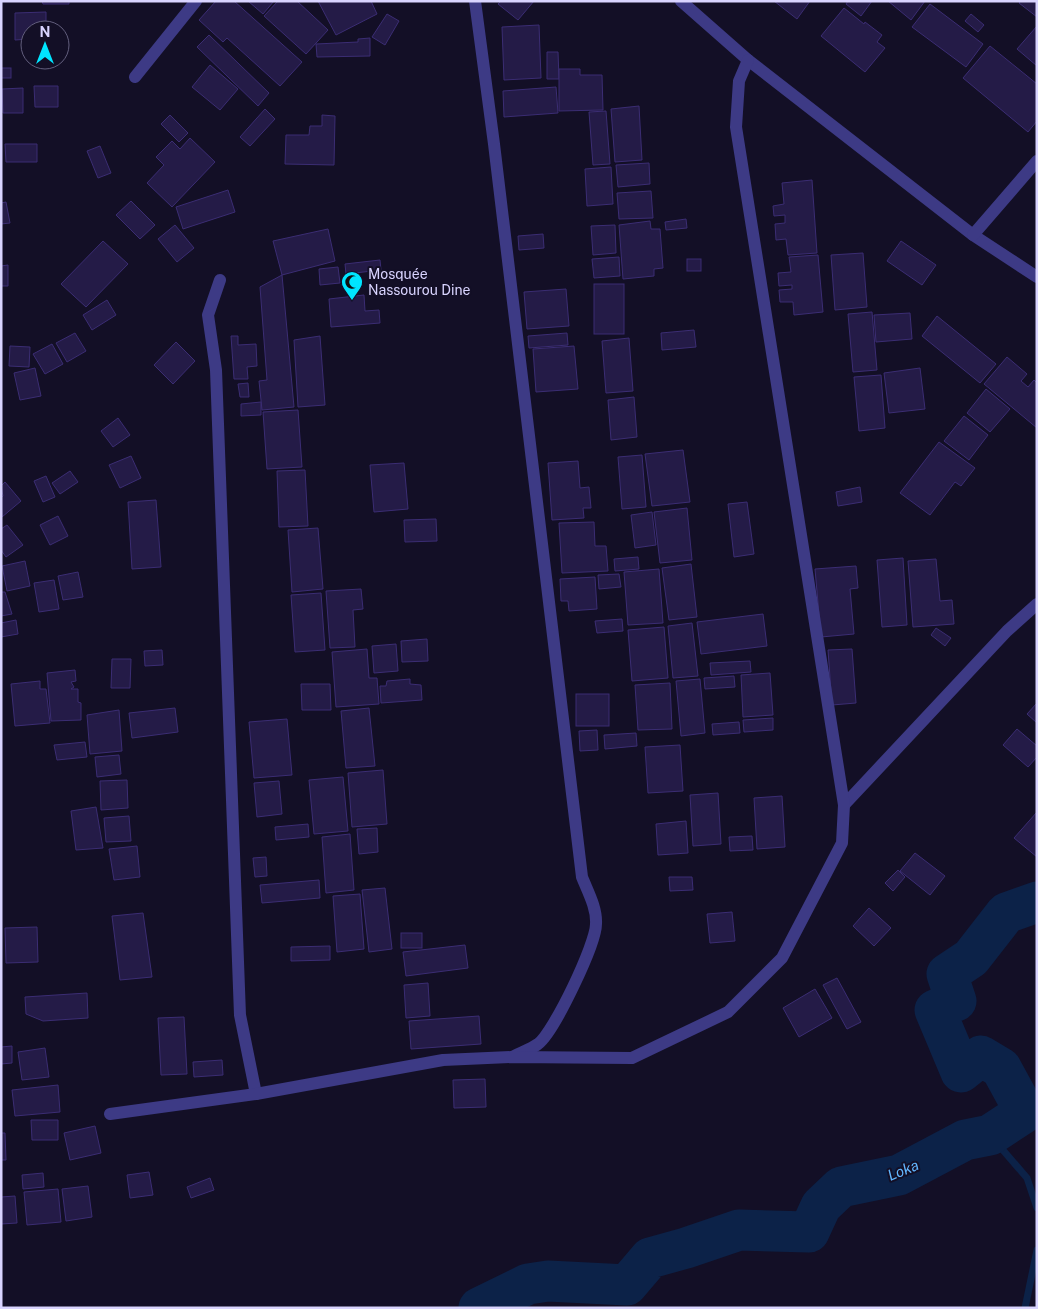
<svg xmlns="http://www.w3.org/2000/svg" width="1038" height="1309" font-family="'Public Sans',sans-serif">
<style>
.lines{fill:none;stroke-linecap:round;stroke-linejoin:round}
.stream{stroke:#0c2248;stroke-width:7}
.river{stroke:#0c2248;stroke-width:41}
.building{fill:#241b47;stroke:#3b2d73}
.minor{stroke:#3d3a85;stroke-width:12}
.labels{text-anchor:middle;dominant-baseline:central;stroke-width:4;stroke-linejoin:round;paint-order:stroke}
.poi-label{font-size:14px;fill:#d9d4ff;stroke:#130f26;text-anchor:start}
.water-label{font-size:15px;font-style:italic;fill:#62b6ff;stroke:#130f26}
</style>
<rect width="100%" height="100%" fill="#130f26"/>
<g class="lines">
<!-- stream -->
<g class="stream">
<path d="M990 1135 1027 1178 1037 1208"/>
<path d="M1025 1308 1037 1250"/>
</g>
<!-- river -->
<path class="river" d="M479 1308 528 1284 548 1281 627 1285 650 1258 686 1248 739 1230 809 1232 821 1206 841 1187 899 1175 965 1140 990 1135 1025 1112 1001 1068 981 1056 961 1072 935 1010 956 1001 947 974 971 958 1006 913 1037 902"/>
</g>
<!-- building -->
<g class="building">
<path d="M42 1H69V4H43Z"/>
<path d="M216 1H234L302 62 280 86 227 38 223 42 199 20Z"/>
<path d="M248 1H274L263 14Z"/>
<path d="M278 1H297L328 30 306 54 264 16Z"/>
<path d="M318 1H371L377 14 336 35Z"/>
<path d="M501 1H534L518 20 498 4Z"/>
<path d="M774 1H810L797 19Z"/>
<path d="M848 1H872L861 16 846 4Z"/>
<path d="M888 1H925L911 20Z"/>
<path d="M1021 1H1037V17L1019 3Z"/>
<path d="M930 4 983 44 966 67 912 27Z"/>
<path d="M844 8 864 24 865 22 882 35 877 42 885 48 865 72 821 36Z"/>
<path d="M46 12V30H30V39L15 40V13Z"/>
<path d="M387 14 399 21 385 45 372 37Z"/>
<path d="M971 14 984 25 978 32 965 21Z"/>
<path d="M539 25 541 78 504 80 502 27Z"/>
<path d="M1037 26V66L1017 49Z"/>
<path d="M209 35 269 93 258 106 197 47Z"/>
<path d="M370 38V56L317 57 316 44 358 42V39Z"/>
<path d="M990 46 1037 84V121L1028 132 963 78Z"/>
<path d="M547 52H558L559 79H547Z"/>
<path d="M210 65 238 89 220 110 192 87Z"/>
<rect x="1" y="68" width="10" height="10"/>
<path d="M559 69H580V75H602L603 110 559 111Z"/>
<path d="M34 86H58V107H35Z"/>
<path d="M556 87 558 113 504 117 503 91Z"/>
<path d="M23 88V113H3L2 89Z"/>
<path d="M639 106 642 160 615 162 611 109Z"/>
<path d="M265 109 275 119 250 146 240 137Z"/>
<path d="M606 111 610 164 593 165 589 112Z"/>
<path d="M170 115 188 133 179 142 161 124Z"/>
<path d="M322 115 335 116 334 165 285 164 286 135H309L310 126H322Z"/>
<path d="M190 138 215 162 172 207 147 183 164 165 156 157 172 141 180 149Z"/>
<path d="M5 144H37V162H6Z"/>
<path d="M100 146 111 173 98 178 87 151Z"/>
<path d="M649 163 650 184 618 187 616 165Z"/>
<path d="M611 167 613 204 587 206 585 169Z"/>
<path d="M812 180 817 253 788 255 786 239 776 240 775 224 785 223V215L774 216 773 206 784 204 782 183Z"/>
<path d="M228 190 235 212 183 229 176 207Z"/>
<path d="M651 191 653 218 619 219 617 193Z"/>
<path d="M131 201 155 225 140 239 116 215Z"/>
<path d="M6 202 10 223 1 224V203Z"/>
<path d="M686 219 687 228 666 230 665 222Z"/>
<path d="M650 221 651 229H660L663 268 654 269V276L623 279 619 225Z"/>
<path d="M175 225 194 248 177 262 158 239Z"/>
<path d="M615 225 616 253 593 255 591 226Z"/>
<path d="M328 229 335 261 282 275 273 241Z"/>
<path d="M543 234 544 248 519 250 518 236Z"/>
<path d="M103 241 128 264 86 307 61 284Z"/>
<path d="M901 241 936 265 922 285 887 261Z"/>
<path d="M863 253 867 307 835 310 831 255Z"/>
<path d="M818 255 823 312 794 315 793 302H780L779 290 792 289V285L779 286 778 273 791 272 789 257Z"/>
<path d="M619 257 620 276 594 278 592 259Z"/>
<rect x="687" y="259" width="14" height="12"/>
<path d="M380 260 381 270 346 274 345 264Z"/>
<path d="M8 265V286H1V266Z"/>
<path d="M338 267 340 283 320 285 319 269Z"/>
<path d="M282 275 294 407 262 410 259 381 267 380 260 287Z"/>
<rect x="594" y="284" width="30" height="50"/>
<path d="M566 289 569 326 527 329 524 292Z"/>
<path d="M364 295 365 311 379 310 380 323 331 327 329 299Z"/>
<path d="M107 300 116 315 92 330 83 315Z"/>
<path d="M872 312 877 370 853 372 848 314Z"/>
<path d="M910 313 912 339 876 342 874 315Z"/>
<path d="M937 316 996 364 980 383 922 336Z"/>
<path d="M694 330 696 347 662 350 661 333Z"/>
<path d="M75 333 86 351 67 362 56 343Z"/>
<path d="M567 333 568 345 529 348 528 336Z"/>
<path d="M231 336H238V345L256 344 257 366 247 367 248 379H234Z"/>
<path d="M320 336 325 405 298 407 294 340Z"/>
<path d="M629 338 633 391 606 393 602 341Z"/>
<path d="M176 342 195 361 173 384 154 365Z"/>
<path d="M52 344 63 364 45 374 33 354Z"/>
<path d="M10 346 30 347 29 367 9 366Z"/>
<path d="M574 346 578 389 536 392 533 349Z"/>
<path d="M1007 357 1027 374 1021 381 1028 387 1034 380 1037 383V428L984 384Z"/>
<path d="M35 368 41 396 20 400 14 373Z"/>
<path d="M920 368 925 409 889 413 884 373Z"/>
<path d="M881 375 885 428 859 431 854 377Z"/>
<path d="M248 383 249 397H240L238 384Z"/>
<path d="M986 389 1010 409 990 432 967 413Z"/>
<path d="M634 397 637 437 611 440 608 400Z"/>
<path d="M261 402V415L241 416V404Z"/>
<path d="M298 410 302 467 267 469 263 412Z"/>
<path d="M964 416 988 435 969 460 944 441Z"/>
<path d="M118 418 130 435 113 447 101 431Z"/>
<path d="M939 442 975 468 961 486 955 482 930 515 900 493Z"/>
<path d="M683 450 690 502 652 506 645 454Z"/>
<path d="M642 455 646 507 622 509 618 457Z"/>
<path d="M131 456 141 478 120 488 109 465Z"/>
<path d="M578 461 580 488 589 487 591 508H583L584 518 552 520 548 463Z"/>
<path d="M404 463 408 509 374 512 370 465Z"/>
<path d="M305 470 308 526 279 527 277 471Z"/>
<path d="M70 471 78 482 60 494 52 483Z"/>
<path d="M46 476 55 497 43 502 34 481Z"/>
<path d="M5 482 21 501 2 517 1 498 3 496 1 486Z"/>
<path d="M860 487 862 502 838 506 836 492Z"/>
<path d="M156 500 161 567 132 569 128 502Z"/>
<path d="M747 502 754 554 734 557 728 504Z"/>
<path d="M687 508 692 560 660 563 654 512Z"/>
<path d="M652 512 656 545 635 548 631 515Z"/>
<path d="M58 516 68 536 50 545 40 525Z"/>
<path d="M436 519 437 541 405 542 404 520Z"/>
<path d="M594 522 595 546H606L608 571 562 573 559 523Z"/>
<path d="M7 525 23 545 6 557 1 550V529Z"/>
<path d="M318 528 323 589 292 592 288 530Z"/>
<path d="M638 557 639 569 615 571 614 559Z"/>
<path d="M903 558 907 625 882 627 877 560Z"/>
<path d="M936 559 940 601 952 600 954 624 913 627 908 561Z"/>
<path d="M25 561 30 586 7 591 2 566Z"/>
<path d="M691 564 697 617 669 620 662 568Z"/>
<path d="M856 566 858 588 850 589 854 634 821 637 815 569Z"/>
<path d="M659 569 663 623 628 625 624 572Z"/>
<path d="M78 572 83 597 63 600 58 576Z"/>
<path d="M619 574 621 587 599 589 598 575Z"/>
<path d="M595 577 597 609 569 611 568 601H561L560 579Z"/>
<path d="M54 580 59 609 39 612 34 583Z"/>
<path d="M361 589 363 609 353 610 355 647 330 648 326 591Z"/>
<path d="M1 592H5L12 614 1 616Z"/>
<path d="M321 593 325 650 295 652 291 595Z"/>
<path d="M763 614 767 646 701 654 697 622Z"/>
<path d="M622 619 623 631 597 633 595 621Z"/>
<path d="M16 620 18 634 1 637V623Z"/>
<path d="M692 623 698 676 673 678 668 626Z"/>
<path d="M664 627 668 678 632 681 628 630Z"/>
<path d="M936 628 951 638 945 646 931 635Z"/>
<path d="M427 639 428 661 402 662 401 641Z"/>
<path d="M396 644 398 671 374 673 372 646Z"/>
<path d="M367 649 369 678H377L379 704 336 707 332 652Z"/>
<path d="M852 649 856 703 832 705 828 650Z"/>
<path d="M162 650 163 665 145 666 144 651Z"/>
<path d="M112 659H131L130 688H111Z"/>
<path d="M750 661 751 672 711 675 710 663Z"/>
<path d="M75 670 76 681 71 682 74 687 71 689H78V702L81 703V720L51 721 47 673Z"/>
<path d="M770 673 773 715 743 717 741 675Z"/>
<path d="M734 676 735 687 705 689 704 678Z"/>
<path d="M410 679V684L421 685 422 700 381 703 380 686H386L387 681Z"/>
<path d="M700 679 705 733 681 736 676 681Z"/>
<path d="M40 681V689H46L50 723 15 726 11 684Z"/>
<path d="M670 683 672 729 638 730 635 685Z"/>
<path d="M301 684H330L331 710H302Z"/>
<rect x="576" y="694" width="33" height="32"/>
<path d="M1037 703V723L1027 714Z"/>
<path d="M175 708 178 732 132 738 129 713Z"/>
<path d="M369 708 375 766 346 768 341 711Z"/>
<path d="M119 710 122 751 90 754 87 715Z"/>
<path d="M773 718V730L744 732 743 720Z"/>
<path d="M287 719 292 775 254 778 249 722Z"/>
<path d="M739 722 740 733 713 735 712 724Z"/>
<path d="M1017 729 1037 746V757L1028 767 1003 745Z"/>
<path d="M597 730 598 750 580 751 579 731Z"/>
<path d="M636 733 637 746 605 749 604 735Z"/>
<path d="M85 742 87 757 57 760 54 745Z"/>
<path d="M680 745 683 791 648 793 645 747Z"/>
<path d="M119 755 121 774 97 777 95 757Z"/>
<path d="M383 770 387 824 352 827 348 773Z"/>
<path d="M343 777 348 831 314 834 309 780Z"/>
<path d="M127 780 128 808 101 810 100 781Z"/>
<path d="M279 781 282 814 257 817 254 783Z"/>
<path d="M718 793 721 844 693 846 690 795Z"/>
<path d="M782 796 785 847 757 849 754 798Z"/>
<path d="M96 807 103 848 76 850 71 811Z"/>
<path d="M1037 812V857L1014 838Z"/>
<path d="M129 816 131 841 106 842 104 818Z"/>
<path d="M686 821 688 853 658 855 656 824Z"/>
<path d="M308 824 309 837 276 840 275 827Z"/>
<path d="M377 828 378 852 359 854 357 829Z"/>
<path d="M350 834 354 890 326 893 322 837Z"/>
<path d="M752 836 753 850 730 851 729 837Z"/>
<path d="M137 846 140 877 114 880 109 849Z"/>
<path d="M915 853 945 876 930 895 900 871Z"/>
<path d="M266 857 267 876 255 877 253 858Z"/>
<path d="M898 870 905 877 893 891 885 883Z"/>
<path d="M669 877H692L693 890 670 891Z"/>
<path d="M319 880 320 898 262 903 260 885Z"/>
<path d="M385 888 392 949 369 952 362 890Z"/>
<path d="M360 894 364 949 337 952 333 896Z"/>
<path d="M869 908 891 928 874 946 853 926Z"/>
<path d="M732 912 735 941 710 943 707 914Z"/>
<path d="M143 913 152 977 120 980 112 916Z"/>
<path d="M37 927 38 962 6 963 5 928Z"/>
<rect x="401" y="933" width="21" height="15"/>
<path d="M465 945 468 968 406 976 403 952Z"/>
<path d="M330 946V960L291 961V947Z"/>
<path d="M837 978 861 1022 847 1029 823 985Z"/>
<path d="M428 983 430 1016 406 1018 404 985Z"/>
<path d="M815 989 832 1018 799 1037 783 1008Z"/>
<path d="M87 993 88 1018 43 1021 26 1014 25 997Z"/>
<path d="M479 1016 481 1044 411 1049 409 1021Z"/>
<path d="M184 1017 187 1074 161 1075 158 1018Z"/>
<path d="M12 1046V1063L1 1064V1047Z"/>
<path d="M45 1048 49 1077 22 1080 18 1052Z"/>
<path d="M222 1060 223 1075 194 1077 193 1062Z"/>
<path d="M485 1079 486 1107 454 1108 453 1080Z"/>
<path d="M58 1085 60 1112 15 1116 12 1090Z"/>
<path d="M31 1120H58V1140H32Z"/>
<path d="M95 1126 101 1153 70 1160 64 1133Z"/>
<path d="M1 1133H5L6 1160H1Z"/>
<path d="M149 1172 153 1195 130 1198 127 1175Z"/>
<path d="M43 1173 44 1187 23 1189 22 1175Z"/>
<path d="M210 1178 214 1190 191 1198 187 1187Z"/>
<path d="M88 1186 92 1217 66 1221 62 1189Z"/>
<path d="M58 1189 61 1222 27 1225 24 1192Z"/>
<path d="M15 1196 17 1223 1 1224V1197Z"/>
</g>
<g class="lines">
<!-- minor -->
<g class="minor">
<path d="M475 1 494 144 582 877C588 892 597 908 596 924 596 944 554 1032 538 1044 531 1049 522 1052 514 1056"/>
<path d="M681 1 748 60 973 235 1037 277"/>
<path d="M135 77 196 1"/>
<path d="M973 235 1037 161"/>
<path d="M220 280 208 315 216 370 240 1015 256 1094"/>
<path d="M844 805 1007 631 1037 604"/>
<path d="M110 1114 256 1094 443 1060 512 1057 632 1058 728 1012 782 958 842 843 844 805 736 127 739 81 748 60"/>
</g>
</g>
<!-- icons -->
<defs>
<g id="mosque-pin" transform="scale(1.125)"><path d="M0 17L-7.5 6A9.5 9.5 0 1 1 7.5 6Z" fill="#00e5ff" stroke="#130f26"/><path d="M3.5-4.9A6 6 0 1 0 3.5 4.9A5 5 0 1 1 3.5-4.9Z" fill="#111"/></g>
</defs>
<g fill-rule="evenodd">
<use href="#mosque-pin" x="352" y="282"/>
</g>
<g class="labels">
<!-- poi labels -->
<g class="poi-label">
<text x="368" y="274">Mosquée<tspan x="368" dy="16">Nassourou Dine</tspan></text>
</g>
<!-- water labels -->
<g class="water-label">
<text transform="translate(903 1170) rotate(-22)">Loka</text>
</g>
</g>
<!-- border -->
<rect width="1038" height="1309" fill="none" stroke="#d9d4ff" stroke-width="5"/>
<!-- north arrow -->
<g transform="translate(45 45)"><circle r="24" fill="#130f26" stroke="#625e7d"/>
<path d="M0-4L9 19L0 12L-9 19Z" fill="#00e5ff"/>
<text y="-8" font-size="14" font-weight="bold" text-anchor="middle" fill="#d9d4ff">N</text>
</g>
</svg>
